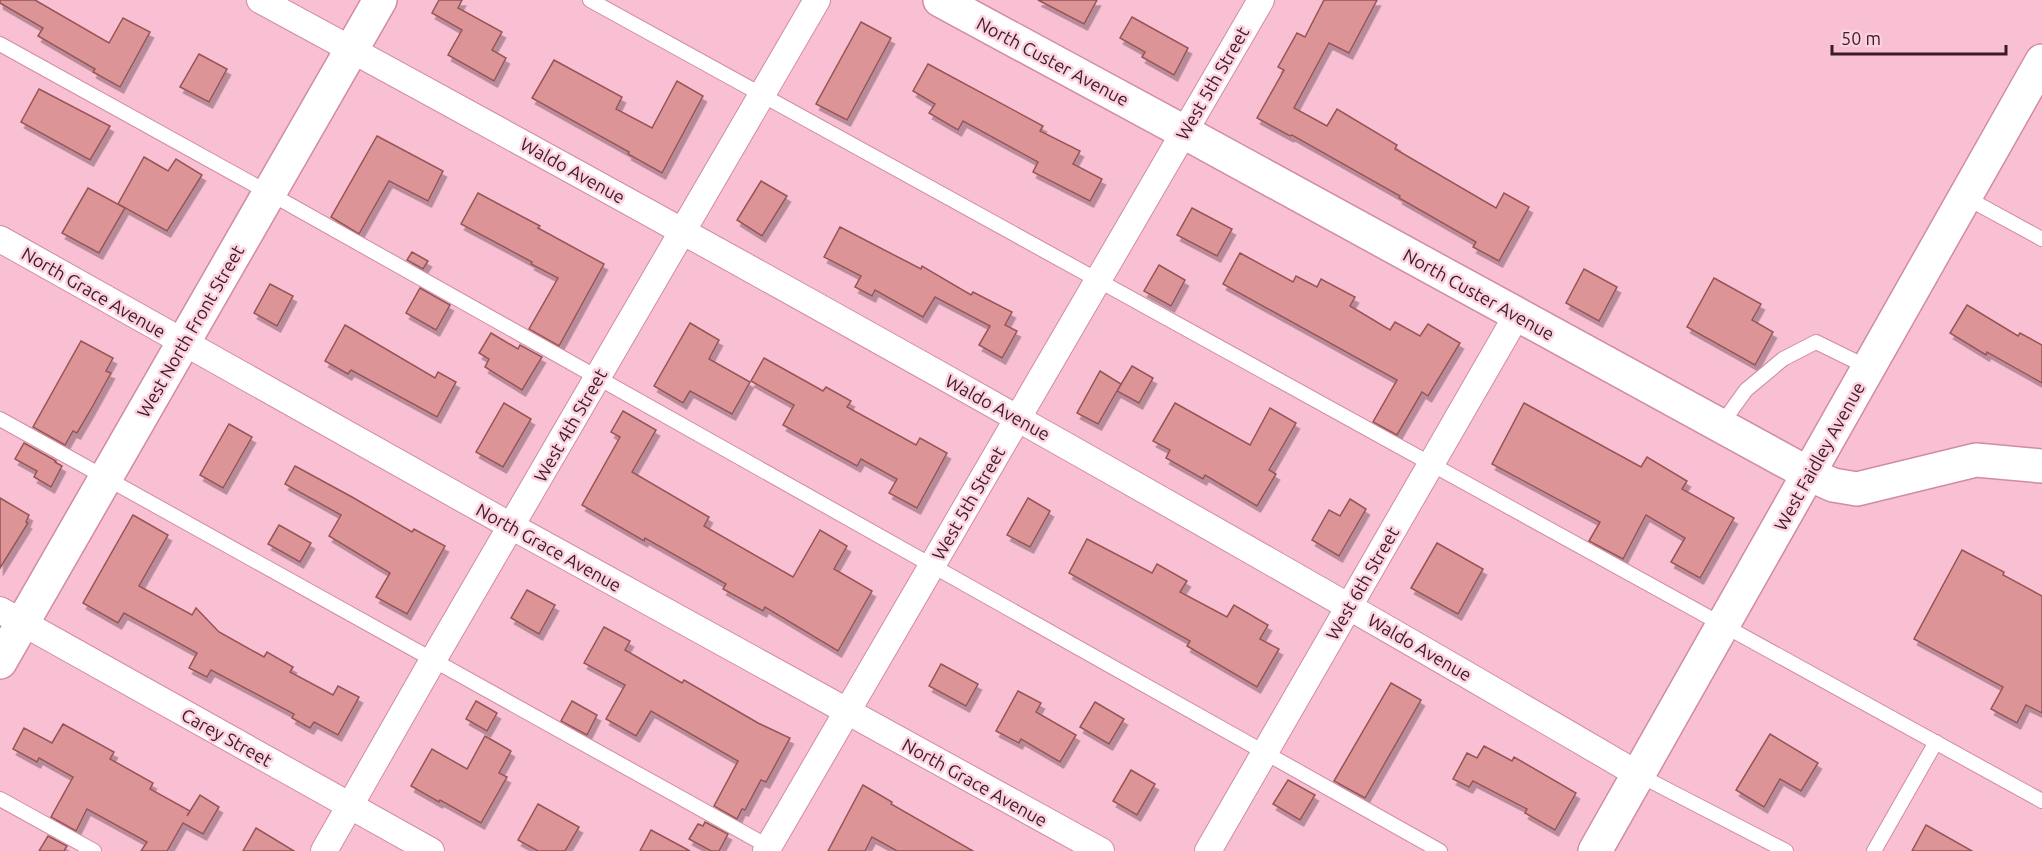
<svg xmlns="http://www.w3.org/2000/svg" width="2042" height="851" font-family="Ubuntu,sans-serif">
<style>
.building{fill:#dd9496;stroke:#965456;stroke-width:1.5;filter:url(#shadow)}
.lines{fill:none;stroke-linecap:round;stroke-linejoin:round}
.lane-casing{stroke:#d08ca3;stroke-width:16}
.street-casing{stroke:#d08ca3;stroke-width:28}
.secondary-casing{stroke:#d08ca3;stroke-width:36}
.lane{stroke:#fff;stroke-width:14}
.street{stroke:#fff;stroke-width:26}
.secondary{stroke:#fff;stroke-width:33}
.labels{text-anchor:middle;dominant-baseline:central;stroke-width:5;stroke-linejoin:round;paint-order:stroke}
.street-label{font-size:18px;fill:#381d27;stroke:#fed1df}
</style>
<defs>
<filter id="shadow"><feDropShadow dx="3.5" dy="6" stdDeviation="0" flood-color="#0004"/></filter>
</defs>
<rect width="100%" height="100%" fill="#f9bfd2"/>
<!-- building -->
<g class="building">
<path d="M0 0H35L109 43 123 18 150 32 120 87 93 72 95 69 38 36 43 28 0 3Z"/>
<path d="M439 0H462L458 8 502 32 492 50 506 58 494 81 448 55 462 30 432 13Z"/>
<path d="M1038 0H1097L1084 24Z"/>
<path d="M1324 0H1377L1349 53 1329 43 1294 108 1327 126 1337 109 1397 145 1395 149 1496 208 1504 193 1529 207 1499 261 1473 247 1476 242 1399 198 1400 196 1292 135 1290 136 1257 118 1284 70 1278 67 1297 33 1305 37Z"/>
<path d="M1132 17 1188 48 1174 75 1142 57 1145 52 1120 38Z"/>
<path d="M861 22 891 38 847 120 816 104Z"/>
<path d="M199 54 227 69 209 102 180 87Z"/>
<path d="M554 60 622 97 616 109 652 128 677 81 703 96 662 173 628 154 629 152 532 98Z"/>
<path d="M928 64 1043 126 1040 131 1080 151 1073 164 1102 179 1090 201 1033 172 1038 162 963 121 958 130 929 113 935 104 913 91Z"/>
<path d="M39 89 110 126 90 160 21 122Z"/>
<path d="M377 136 443 171 428 201 389 181 359 234 331 217Z"/>
<path d="M144 157 168 171 176 159 202 175 167 231 118 204Z"/>
<path d="M761 181 787 196 762 236 737 220Z"/>
<path d="M88 188 125 208 99 253 62 233Z"/>
<path d="M478 193 540 226 538 228 604 264 559 346 529 329 558 278 531 264 532 262 461 224Z"/>
<path d="M1192 208 1232 229 1217 256 1177 235Z"/>
<path d="M840 227 921 269 922 266 971 295 973 292 1012 312 1005 325 1017 331 1002 358 979 345 990 326 935 297 923 317 875 290 872 296 855 287 861 276 824 257Z"/>
<path d="M412 252 428 261 423 269 407 260Z"/>
<path d="M1240 253 1293 282 1296 276 1317 287 1321 279 1355 297 1350 306 1390 330 1395 322 1420 336 1428 324 1460 343 1428 396 1422 392 1397 435 1373 422 1397 380 1223 284Z"/>
<path d="M1159 265 1185 280 1171 306 1144 291Z"/>
<path d="M1584 269 1617 287 1599 321 1566 303Z"/>
<path d="M1714 278 1761 304 1752 320 1773 332 1755 365 1687 327Z"/>
<path d="M270 284 293 296 277 326 254 313Z"/>
<path d="M420 288 450 305 436 330 406 313Z"/>
<path d="M1967 305 2018 336 2020 333 2042 345V383L1987 352 1986 355 1950 333Z"/>
<path d="M690 323 719 340 709 359 750 382 732 414 690 391 683 403 654 386Z"/>
<path d="M345 325 435 378 438 372 456 382 437 417 351 370 348 374 325 361Z"/>
<path d="M491 333 518 349 520 345 542 357 522 390 485 367 489 359 479 353Z"/>
<path d="M81 341 113 358 106 371 111 373 90 411 77 433 73 431 65 445 33 427Z"/>
<path d="M764 358 823 391 826 387 851 401 847 407 916 445 920 438 947 453 917 508 889 493 897 479 861 459 857 466 783 425 794 405 751 381Z"/>
<path d="M1132 366 1153 378 1139 403 1117 391Z"/>
<path d="M1100 371 1121 384 1098 424 1077 413Z"/>
<path d="M504 403 531 419 503 467 476 452Z"/>
<path d="M1175 403 1250 445 1270 408 1296 423 1269 470 1276 474 1257 506 1205 475 1203 479 1166 458 1170 450 1153 441Z"/>
<path d="M1524 403 1641 467 1647 457 1687 481 1682 489 1734 518 1700 578 1671 562 1685 538 1646 515 1623 559 1589 541 1600 522 1492 464Z"/>
<path d="M623 411 656 430 632 472 709 517 704 526 793 577 820 530 847 546 834 569 872 591 838 651 765 607 763 611 723 589 726 584 645 538 644 541 582 505 620 437 611 432Z"/>
<path d="M229 424 252 437 223 488 200 475Z"/>
<path d="M24 443 56 461 55 462 62 466 51 487 34 477 37 471 15 459Z"/>
<path d="M295 466 352 497 412 532 414 529 445 546 407 614 376 597 390 573 329 536 341 515 285 484Z"/>
<path d="M0 498 29 515 26 522 28 523 0 568Z"/>
<path d="M1028 498 1050 511 1030 547 1007 535Z"/>
<path d="M1350 499 1366 509 1339 556 1312 540 1329 510 1340 516Z"/>
<path d="M133 515 168 535 139 586 192 615 196 608 219 632 264 657 267 652 293 667 290 672 333 695 338 686 359 697 338 735 314 722 310 728 292 718 294 714 211 670 207 677 189 668 197 653 124 613 118 623 83 603Z"/>
<path d="M279 525 311 543 300 562 268 544Z"/>
<path d="M1087 539 1152 573 1157 564 1187 581 1180 592 1227 617 1234 605 1268 625 1260 639 1279 649 1257 687 1187 646 1190 641 1069 573Z"/>
<path d="M1437 543 1483 569 1458 614 1411 588Z"/>
<path d="M1962 550 2004 572 2003 575 2042 596V713L2026 705 2017 723 1991 709 2003 687 1914 639Z"/>
<path d="M527 590 555 605 539 634 511 618Z"/>
<path d="M604 627 630 641 625 650 682 683 684 680 758 723 790 738 766 782 761 780 745 810 742 809 737 819 714 806 738 761 651 711 636 736 606 719 625 685 584 663Z"/>
<path d="M941 664 978 684 966 706 929 686Z"/>
<path d="M1391 683 1421 700 1365 798 1334 781Z"/>
<path d="M1018 691 1041 703 1036 712 1076 735 1060 762 1021 739 1019 743 996 731Z"/>
<path d="M476 701 497 713 487 731 466 719Z"/>
<path d="M572 701 597 715 587 735 561 721Z"/>
<path d="M1095 702 1124 719 1109 744 1080 727Z"/>
<path d="M63 724 114 752 110 759 153 783 150 789 190 811 187 816 200 795 219 807 203 834 183 823 167 851H141L147 842 87 809 76 831 51 817 73 777 39 758 37 762 13 749 24 728 52 743Z"/>
<path d="M1770 734 1818 763 1801 791 1780 779 1764 807 1736 790Z"/>
<path d="M485 736 511 751 499 773 507 777 481 823 440 800 439 802 411 786 432 749 467 769Z"/>
<path d="M1484 746 1512 761 1514 757 1576 793 1555 830 1525 813 1527 809 1473 781 1469 787 1453 779 1467 753 1477 758Z"/>
<path d="M1131 770 1155 784 1137 815 1113 801Z"/>
<path d="M1288 780 1315 795 1300 820 1273 804Z"/>
<path d="M863 785 892 802 891 804 973 851H897L872 837 865 851H828Z"/>
<path d="M538 804 579 827 565 851H538L518 840Z"/>
<path d="M705 822 728 834 719 851H711L689 839 698 824 703 826Z"/>
<path d="M1926 825 1972 851H1912Z"/>
<path d="M256 828 294 851H243Z"/>
<path d="M651 830 690 851H640Z"/>
<path d="M48 836 67 846 64 851H39Z"/>
</g>
<g class="lines">
<!-- lane casing -->
<g class="lane-casing">
<g id="lane">
<path d="M590 0 2042 801"/>
<path d="M0 44 269 193 1440 851"/>
<path d="M1965 197 2042 239"/>
<path d="M0 419 771 848"/>
<path d="M1720 426 1746 390 1783 359 1816 342 1869 368"/>
<path d="M1639 775 1786 851"/>
<path d="M0 799 94 851"/>
<path d="M1874 851 1936 742"/>
</g>
</g>
<!-- street casing -->
<g class="street-casing">
<g id="street">
<path d="M260 0C723 251 1183 508 1639 775"/>
<path d="M0 239 511 526 1101 851"/>
<path d="M0 610 431 851"/>
<path d="M324 851 433 660 817 0"/>
<path d="M766 851 1261 0"/>
<path d="M1208 851 1517 315"/>
</g>
</g>
<!-- secondary casing -->
<g class="secondary-casing">
<g id="secondary">
<path d="M940 0 1184 132 1809 474 1833 485 1857 489 1976 460 2042 466"/>
<path d="M0 662 380 0"/>
<path d="M1595 851 2042 61"/>
</g>
</g>
<!-- lane -->
<use href="#lane" class="lane"/>
<!-- street -->
<use href="#street" class="street"/>
<!-- secondary -->
<use href="#secondary" class="secondary"/>
</g>
<g class="labels">
<!-- street labels -->
<g class="street-label">
<text transform="translate(1053 61) rotate(28)">North Custer Avenue</text>
<text transform="translate(1212 83) rotate(-60)">West 5th Street</text>
<text transform="translate(573 170) rotate(29)">Waldo Avenue</text>
<text transform="translate(94 292) rotate(30)">North Grace Avenue</text>
<text transform="translate(1479 294) rotate(29)">North Custer Avenue</text>
<text transform="translate(190 331) rotate(-60)">West North Front Street</text>
<text transform="translate(998 407) rotate(29)">Waldo Avenue</text>
<text transform="translate(570 425) rotate(-60)">West 4th Street</text>
<text transform="translate(1819 456) rotate(-61)">West Faidley Avenue</text>
<text transform="translate(968 503) rotate(-60)">West 5th Street</text>
<text transform="translate(549 547) rotate(29)">North Grace Avenue</text>
<text transform="translate(1362 583) rotate(-60)">West 6th Street</text>
<text transform="translate(1420 647) rotate(30)">Waldo Avenue</text>
<text transform="translate(227 737) rotate(29)">Carey Street</text>
<text transform="translate(975 782) rotate(29)">North Grace Avenue</text>
</g>
</g>
<!-- scale -->
<path d="M1832 45v9h174v-9" fill="none" stroke="#381d27" stroke-width="3"/>
<text x="1841" y="45" font-size="18" fill="#381d27" stroke="#fed1df" stroke-width="4.5" paint-order="stroke">50 m</text>
</svg>
